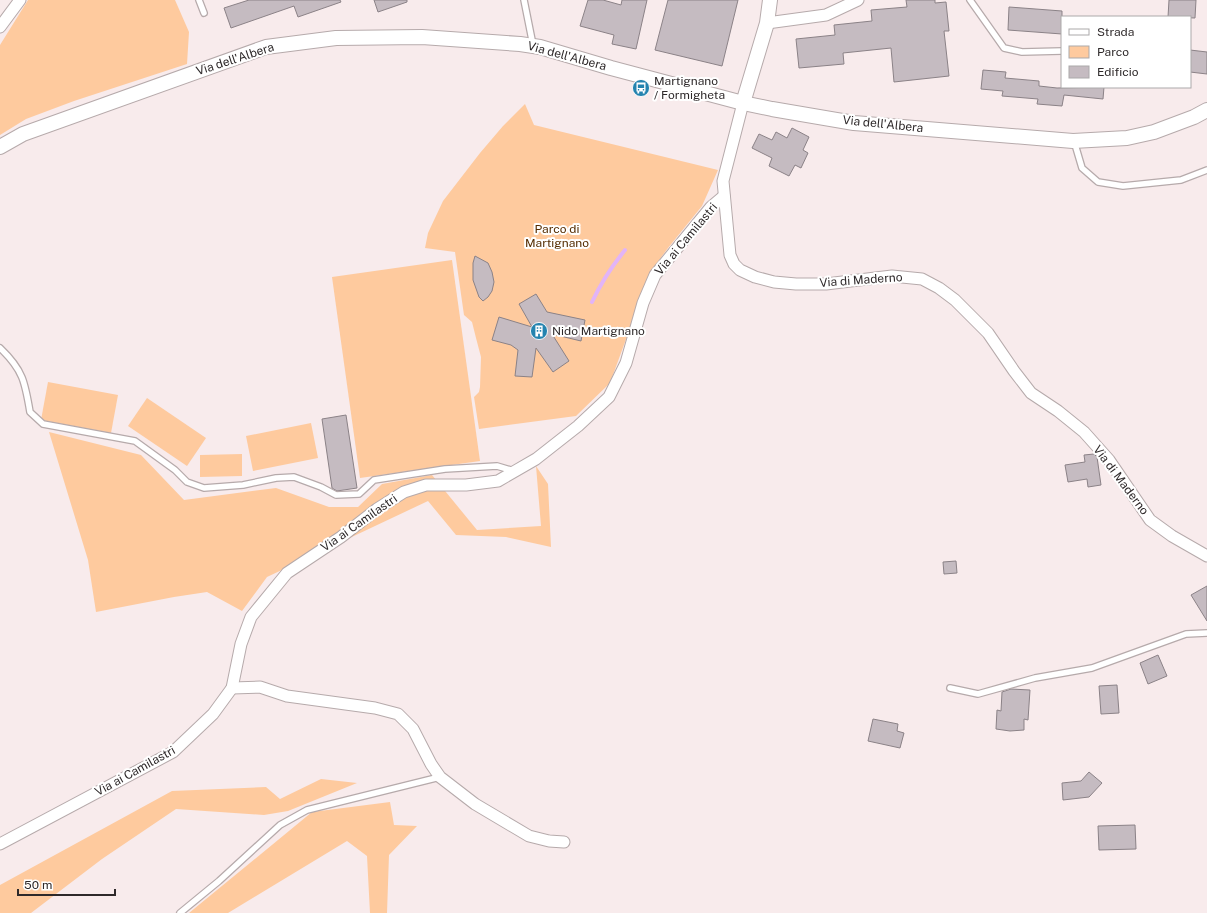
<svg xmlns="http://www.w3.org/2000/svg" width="1207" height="913" font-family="'Public Sans',sans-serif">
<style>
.green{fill:#feca9e}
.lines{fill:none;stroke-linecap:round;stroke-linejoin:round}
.stream{stroke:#e2b4f7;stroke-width:4}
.building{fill:#c5bbc1;stroke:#8b8287}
.service-casing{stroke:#b6aaab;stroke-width:8}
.minor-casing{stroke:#b6aaab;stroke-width:13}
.tertiary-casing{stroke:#b6aaab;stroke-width:16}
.service{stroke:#fff;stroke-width:5.5}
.minor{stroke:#fff;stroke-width:11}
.tertiary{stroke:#fff;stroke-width:14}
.labels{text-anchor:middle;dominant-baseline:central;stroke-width:4;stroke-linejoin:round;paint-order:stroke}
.street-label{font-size:12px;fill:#2e292a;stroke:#fff}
.poi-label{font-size:12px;fill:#2e292a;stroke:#fff;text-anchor:start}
.park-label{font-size:12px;fill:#542c00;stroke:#fff}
</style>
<rect width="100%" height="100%" fill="#f8ebec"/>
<!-- green -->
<g class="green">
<path d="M28 0H175L189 32 187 64 74 101 26 119 0 135V45Z"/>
<path d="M525 104 534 125 718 170 702 206 668 248 657 263 640 301 610 383 576 416 479 429 474 397 479 392 480 387 481 357 476 338 472 322 464 315 455 252 425 248 428 233 443 201 480 153 503 126Z"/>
<path d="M452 260 480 461 360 478 332 277Z"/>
<path d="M48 382 118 395 111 433 41 420Z"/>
<path d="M147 398 206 438 187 466 128 426Z"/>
<path d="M311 423 318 458 253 471 246 436Z"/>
<path d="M49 432 141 455 184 500 276 488 329 507H358L382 484 432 475 477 530 541 526 536 466 548 484 551 547 506 537 456 535 428 501 267 577 242 611 207 592 174 597 96 612 88 560Z"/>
<path d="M242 454V476L200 477V455Z"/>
<path d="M321 779 357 783 288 811 264 815 176 809 102 859 31 913H0V885L172 791 266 787 280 799Z"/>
<path d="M390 802 394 825 417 826 389 855 387 913H370L367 856 347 841 228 913H189L312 812Z"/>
</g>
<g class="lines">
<!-- stream -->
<path class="stream" d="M592 302C601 283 612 266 625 250"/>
</g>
<!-- building -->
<g class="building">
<path d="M249 0H340L341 2 298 17 294 6 231 28 224 8Z"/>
<path d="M374 0H407V2L378 12Z"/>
<path d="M588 0H603L621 5 622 0H647L636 49 612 44 614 35 580 26Z"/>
<path d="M668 0H738L722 66 655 50Z"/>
<path d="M906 0H935V3L946 2 949 31H944L949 76 894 82 891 48 843 53 844 64 799 68 796 39 835 35 834 25 872 21 871 10 907 7Z"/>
<path d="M1169 0H1196L1195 18 1168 17Z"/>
<path d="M1009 7 1062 11V34L1008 30Z"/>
<path d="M1190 50 1207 52V74L1190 72Z"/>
<path d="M983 70 1006 72 1005 78 1039 81V86L1057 88 1104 87 1103 99 1064 95 1062 106 1037 104 1038 99 1002 96 1003 91 981 89Z"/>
<path d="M792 128 809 137 803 150 808 153 801 168 795 165 789 176 769 166 772 158 752 148 759 134 772 140 776 132 787 138Z"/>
<path d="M475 256 488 263 492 272 494 282 492 291 488 297 483 301 479 297 473 280V263Z"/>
<path d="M536 294 547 312 585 320 581 341 552 334 569 361 553 372 536 348 532 377 515 376 518 350 511 345 492 340 499 317 532 327 519 304Z"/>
<path d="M346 415 357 488 337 491 332 488 322 419Z"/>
<path d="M1094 454 1097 457 1101 485 1088 487 1087 479 1068 482 1065 465 1085 462 1084 455Z"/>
<path d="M956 561 957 573 944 574 943 562Z"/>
<path d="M1207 586V621L1191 595Z"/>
<path d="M1158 655 1167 676 1148 684 1140 663Z"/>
<path d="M1117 685 1119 713 1101 714 1099 686Z"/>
<path d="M1011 689 1030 690 1028 720 1024 719V730L1010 731 996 729 997 710 1001 711 1002 692Z"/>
<path d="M873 719 898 724 897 731 904 733 900 748 868 741Z"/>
<path d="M1089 772 1102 783 1089 797 1063 800 1062 783 1081 781Z"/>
<path d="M1135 825 1136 849 1099 850 1098 826Z"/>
</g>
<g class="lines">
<!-- service casing -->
<g class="service-casing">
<g id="service">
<path d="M199 0 204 13"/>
<path d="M524 0 533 45"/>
<path d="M970 0 1004 48 1022 52 1062 51"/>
<path d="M1074 141 1082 168 1098 182 1123 186 1181 180 1207 170"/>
<path d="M0 348C23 370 25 382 30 412L43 424 135 441 175 470 187 482 204 488 243 485 276 478 294 477 321 487 336 495 359 494 374 480 445 469 497 466 514 471"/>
<path d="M950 688 978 694 1035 678 1092 668 1186 634 1207 633"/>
<path d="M180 913 219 881 280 825 307 810 440 777"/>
</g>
</g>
<!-- minor casing -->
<g class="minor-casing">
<g id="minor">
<path d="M767 23 826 15 858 0"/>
<path d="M0 27 20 0"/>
<path d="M743 103 723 181 730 255 734 264 740 270 755 277 774 282 796 284H826L892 276 922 279 939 288 955 300 988 333 1014 371 1031 393 1058 411 1084 432 1109 460 1150 520 1172 536 1207 556"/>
<path d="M232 688 260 687 287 696 375 708 398 714 413 729 431 764 440 777 475 804 529 836 549 841 564 842"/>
<path d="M0 844 173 752 213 714 232 688 241 644 251 617 287 573 341 537 377 509 404 492 426 485H466L498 481 536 459 578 426 609 397 626 363 643 303 655 275 711 207 724 196"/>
</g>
</g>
<!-- tertiary casing -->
<g class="tertiary-casing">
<g id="tertiary">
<path d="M743 103 767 23 770 0"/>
<path d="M0 147 23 134 266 47 336 38 422 37 520 44 540 47 611 68 743 103 772 109 854 123 1073 141 1127 138 1154 132 1194 117 1207 110"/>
</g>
</g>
<!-- service -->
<use href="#service" class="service"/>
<!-- minor -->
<use href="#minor" class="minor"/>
<!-- tertiary -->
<use href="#tertiary" class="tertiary"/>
</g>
<!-- icons -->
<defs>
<g id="bus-disc" transform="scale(0.9)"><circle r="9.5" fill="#2483af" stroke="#fff"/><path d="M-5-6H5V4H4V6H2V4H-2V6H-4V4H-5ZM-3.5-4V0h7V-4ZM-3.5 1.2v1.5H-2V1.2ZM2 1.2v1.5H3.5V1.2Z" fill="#fff"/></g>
<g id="building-disc" transform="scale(0.9)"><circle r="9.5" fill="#2483af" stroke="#fff"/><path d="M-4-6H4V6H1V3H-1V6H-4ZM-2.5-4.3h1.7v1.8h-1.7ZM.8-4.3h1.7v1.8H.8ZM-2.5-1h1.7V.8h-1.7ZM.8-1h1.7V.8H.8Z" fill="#fff"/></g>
</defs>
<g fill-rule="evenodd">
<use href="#bus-disc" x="641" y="88"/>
<use href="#building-disc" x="539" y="331"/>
</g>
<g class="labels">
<!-- street labels -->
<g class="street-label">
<text transform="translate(567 56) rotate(15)">Via dell'Albera</text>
<text transform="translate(235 59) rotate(-18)">Via dell'Albera</text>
<text transform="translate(883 124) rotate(6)">Via dell'Albera</text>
<text transform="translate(686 239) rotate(-50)">Via ai Camilastri</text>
<text transform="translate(861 280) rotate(-4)">Via di Maderno</text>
<text transform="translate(1121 480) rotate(53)">Via di Maderno</text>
<text transform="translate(359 523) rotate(-35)">Via ai Camilastri</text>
<text transform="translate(135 771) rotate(-29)">Via ai Camilastri</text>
</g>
<!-- poi labels -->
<g class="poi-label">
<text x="654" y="81">Martignano<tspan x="654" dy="14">/ Formigheta</tspan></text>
<text x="552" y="331">Nido Martignano</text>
</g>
<!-- park labels -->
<g class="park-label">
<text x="557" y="229">Parco di<tspan x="557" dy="14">Martignano</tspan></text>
</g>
</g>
<!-- legend -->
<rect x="1061" y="16" width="130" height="72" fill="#ffffff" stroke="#aba9aa"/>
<rect x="1069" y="29" width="20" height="6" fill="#ffffff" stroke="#aba9aa"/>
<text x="1097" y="36" font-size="12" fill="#2e292a">Strada</text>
<rect x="1069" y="46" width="20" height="12" fill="#feca9e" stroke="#aba9aa"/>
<text x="1097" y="56" font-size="12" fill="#2e292a">Parco</text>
<rect x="1069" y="66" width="20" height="12" fill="#c5bbc1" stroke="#aba9aa"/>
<text x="1097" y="76" font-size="12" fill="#2e292a">Edificio</text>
<!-- scale -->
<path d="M18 889v6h97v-6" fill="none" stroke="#2e292a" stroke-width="2"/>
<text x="24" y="889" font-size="12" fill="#2e292a" stroke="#ffffff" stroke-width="3" paint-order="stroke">50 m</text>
</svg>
